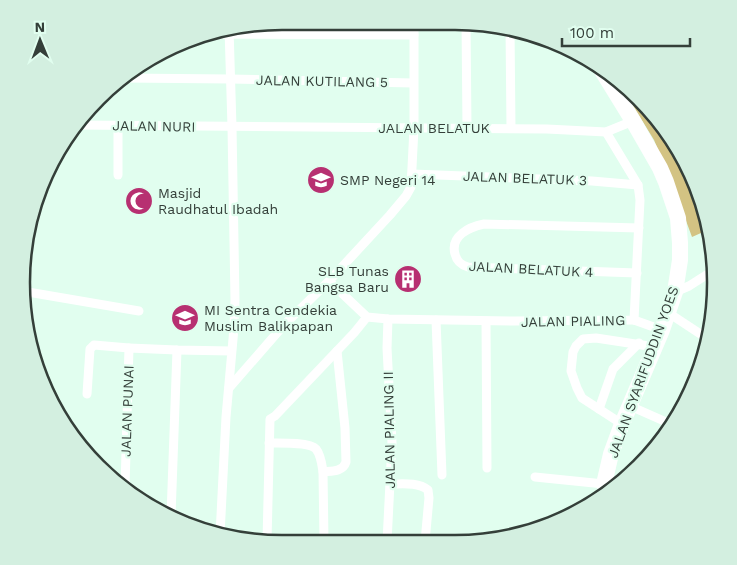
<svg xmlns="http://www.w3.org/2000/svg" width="737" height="565" font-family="'Work Sans',sans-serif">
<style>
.green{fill:#d3c383}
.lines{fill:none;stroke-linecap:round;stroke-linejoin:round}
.street{stroke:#fff;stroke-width:9}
.highway{stroke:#fff;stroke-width:16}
.labels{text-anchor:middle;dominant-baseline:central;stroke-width:4.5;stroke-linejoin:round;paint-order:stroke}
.street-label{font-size:14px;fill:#343f39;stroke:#e1feef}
.poi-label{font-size:14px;fill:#343f39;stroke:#e1feef;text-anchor:start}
.rim{fill:none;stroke:#343f39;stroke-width:2.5}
</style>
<rect width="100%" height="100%" fill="#e1feef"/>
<!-- green -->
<path class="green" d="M615 76 672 138 710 229 692 237 671 180 654 140Z"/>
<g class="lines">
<!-- street -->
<g class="street">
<path d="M466 22 467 128"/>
<path d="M510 28 511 128"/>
<path d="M204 34 414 35"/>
<path d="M124 78 230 79 413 83"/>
<path d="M77 125 547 129 606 132 633 121"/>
<path d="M412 174 592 181 638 185"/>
<path d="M118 175V126"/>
<path d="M637 273 468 267C461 265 457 262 455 254 450 236 469 227 484 224L639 228"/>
<path d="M329 281 367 317 388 319 514 321 634 320 640 200 638 185 606 132"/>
<path d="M22 291 139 311"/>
<path d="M675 292 689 286 711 272"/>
<path d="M667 312 708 339"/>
<path d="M436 320 442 475"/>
<path d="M634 320 662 330"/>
<path d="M486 321 487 468"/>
<path d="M229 388 283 326 329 281 390 215 406 196 411 187 414 128V22"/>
<path d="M87 394 90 349 94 345 129 348"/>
<path d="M630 406 673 425"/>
<path d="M599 409 613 369 639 343"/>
<path d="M622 424 582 398 577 388 571 371 573 352 576 346 583 339 596 338 655 347"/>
<path d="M269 443C279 443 310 442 316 449 321 455 322 465 323 472L324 541"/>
<path d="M323 472C331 471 343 472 346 462L345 428 337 351"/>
<path d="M535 477 604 484"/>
<path d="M391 484C402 484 418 482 428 490L429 498 425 542"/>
<path d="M125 487 129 348 177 350 231 351"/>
<path d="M171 516 177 350"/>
<path d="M220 535 226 417 234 328 235 300 232 127 229 28"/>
<path d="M267 541 270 419 275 416 354 333 367 317"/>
<path d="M387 542 392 443 387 348 388 319"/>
</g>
<!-- highway -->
<path class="highway" d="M601 69 633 121 660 168 666 182 678 218 680 243V260L675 292 662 330 622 424 611 454 604 484"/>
</g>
<!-- icons -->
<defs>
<g id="school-disc" transform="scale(1.4375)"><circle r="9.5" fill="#b73071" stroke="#e1feef"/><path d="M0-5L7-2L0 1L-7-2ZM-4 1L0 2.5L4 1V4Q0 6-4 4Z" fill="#fff"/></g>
<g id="mosque-disc" transform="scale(1.4375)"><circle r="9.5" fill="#b73071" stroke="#e1feef"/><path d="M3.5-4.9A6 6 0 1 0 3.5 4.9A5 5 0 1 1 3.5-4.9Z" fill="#fff"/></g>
<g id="building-disc" transform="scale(1.4375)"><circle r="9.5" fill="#b73071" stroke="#e1feef"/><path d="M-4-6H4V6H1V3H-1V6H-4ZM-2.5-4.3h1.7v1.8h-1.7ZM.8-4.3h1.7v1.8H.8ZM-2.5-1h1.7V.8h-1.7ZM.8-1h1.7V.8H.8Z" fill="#fff"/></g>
</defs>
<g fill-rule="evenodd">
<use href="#school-disc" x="321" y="180"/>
<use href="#mosque-disc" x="139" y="201"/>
<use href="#building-disc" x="408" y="279"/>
<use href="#school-disc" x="185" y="318"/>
</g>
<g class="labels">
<!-- street labels -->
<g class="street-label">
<text transform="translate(322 81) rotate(1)">JALAN KUTILANG 5</text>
<text transform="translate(154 126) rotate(1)">JALAN NURI</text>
<text x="434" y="128">JALAN BELATUK</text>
<text transform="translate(525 178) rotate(2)">JALAN BELATUK 3</text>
<text transform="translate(531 269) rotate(3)">JALAN BELATUK 4</text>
<text transform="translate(573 321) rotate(-1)">JALAN PIALING</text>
<text transform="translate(643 372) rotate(-70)">JALAN SYARIFUDDIN YOES</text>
<text transform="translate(127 411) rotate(-88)">JALAN PUNAI</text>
<text transform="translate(389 430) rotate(-91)">JALAN PIALING II</text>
</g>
<!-- poi labels -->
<g class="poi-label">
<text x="340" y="180">SMP Negeri 14</text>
<text x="158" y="193">Masjid<tspan x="158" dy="16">Raudhatul Ibadah</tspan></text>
<text x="389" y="271" text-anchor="end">SLB Tunas<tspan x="389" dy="16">Bangsa Baru</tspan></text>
<text x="204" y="310">MI Sentra Cendekia<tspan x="204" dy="16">Muslim Balikpapan</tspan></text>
</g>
</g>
<!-- crop -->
<path d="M0 0H737V565H0ZM282 30H455A252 252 0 0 1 707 282V283A252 252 0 0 1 455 535H282A252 252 0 0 1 30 283V282A252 252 0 0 1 282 30Z" fill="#d3efe0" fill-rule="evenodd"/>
<path class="rim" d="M282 30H455A252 252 0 0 1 707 282V283A252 252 0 0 1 455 535H282A252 252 0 0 1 30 283V282A252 252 0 0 1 282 30Z"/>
<!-- north arrow -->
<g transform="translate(40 40) rotate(359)" stroke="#e1feef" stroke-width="4" paint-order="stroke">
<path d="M0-4L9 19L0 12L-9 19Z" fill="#343f39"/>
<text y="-8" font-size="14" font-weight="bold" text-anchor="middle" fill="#343f39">N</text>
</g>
<!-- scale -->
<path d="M562 38v8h128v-8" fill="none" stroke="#343f39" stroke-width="2.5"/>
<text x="570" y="38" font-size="15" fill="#343f39" stroke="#e1feef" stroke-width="4" paint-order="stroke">100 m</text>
</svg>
